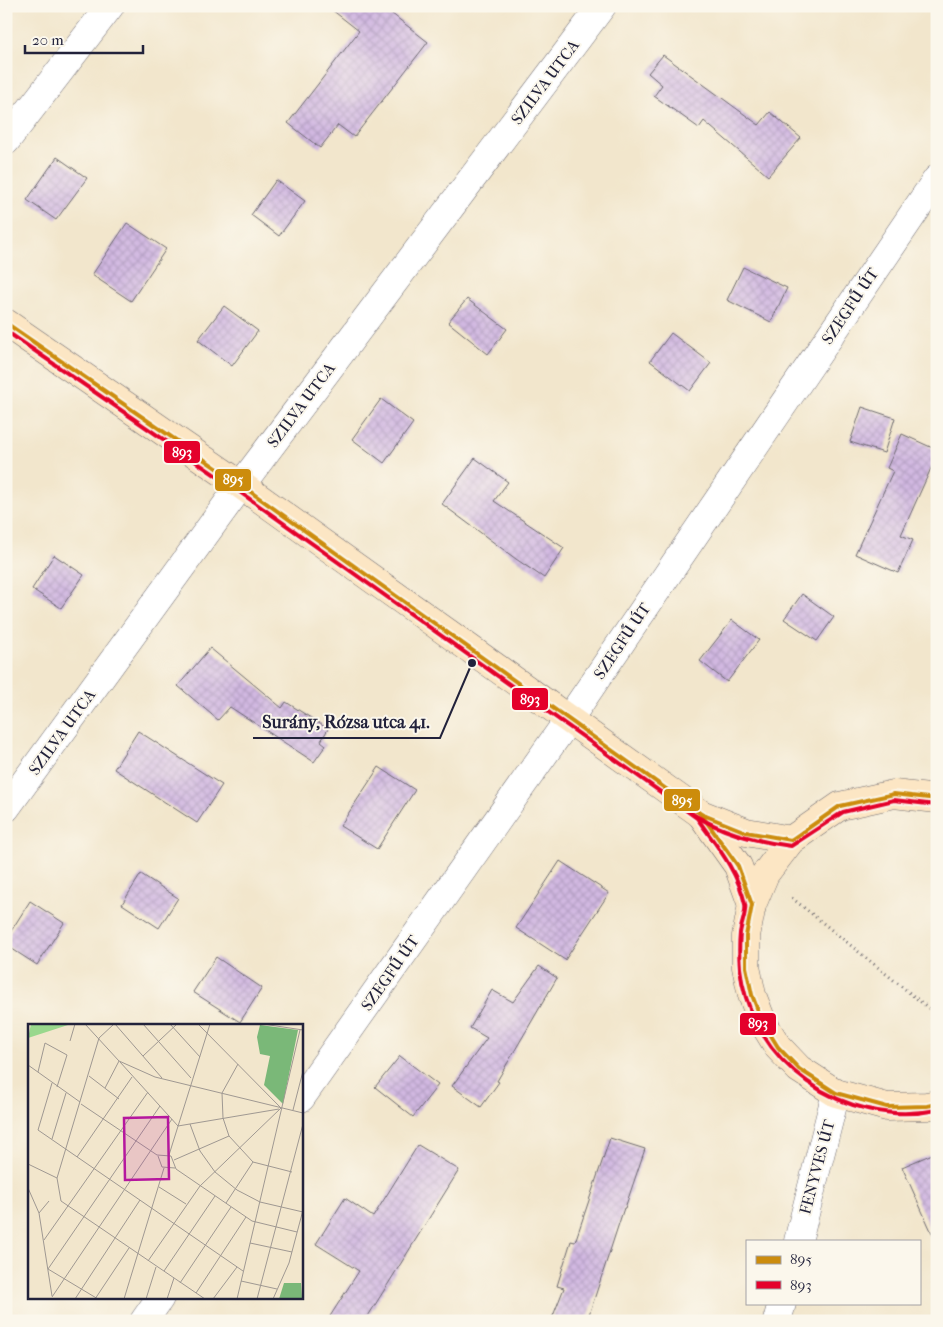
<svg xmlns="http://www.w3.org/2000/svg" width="943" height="1327" font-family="'IM FELL French Canon',serif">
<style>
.building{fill:url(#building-cross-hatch)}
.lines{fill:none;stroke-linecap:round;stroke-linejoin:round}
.street-casing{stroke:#6b676e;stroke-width:29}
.secondary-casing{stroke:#6b676e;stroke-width:29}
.path{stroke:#6b676e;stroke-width:3;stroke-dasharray:1 4;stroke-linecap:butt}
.street{stroke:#fff;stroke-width:28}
.secondary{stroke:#fce6c4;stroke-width:28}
.bus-1-casing{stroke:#fbf7ec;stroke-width:8}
.bus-2-casing{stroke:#fbf7ec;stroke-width:8}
.bus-1{stroke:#cc8c0c;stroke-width:4}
.bus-2{stroke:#e4002b;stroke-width:4}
.labels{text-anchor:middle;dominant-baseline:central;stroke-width:4;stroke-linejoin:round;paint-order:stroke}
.street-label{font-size:16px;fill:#22223b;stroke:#fbf7ec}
.inset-road{fill:none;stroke:#9f9892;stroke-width:1}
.view{fill:#b5179e;fill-opacity:0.15;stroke:#b5179e;stroke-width:2.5}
.inset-edge{fill:none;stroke:#22223b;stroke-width:2.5}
.leader{fill:none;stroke:#22223b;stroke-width:2}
.callout-dot{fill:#22223b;stroke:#fbf7ec;stroke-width:2}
.callout-label{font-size:18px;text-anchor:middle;font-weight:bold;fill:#22223b;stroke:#fbf7ec;stroke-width:4;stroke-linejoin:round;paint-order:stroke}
.line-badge{stroke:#fbf7ec;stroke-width:2}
.badge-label{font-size:14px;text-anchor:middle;font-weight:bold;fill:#fff}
</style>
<defs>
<pattern id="building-cross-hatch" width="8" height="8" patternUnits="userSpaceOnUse" patternTransform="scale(1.25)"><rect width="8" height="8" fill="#d1b8e1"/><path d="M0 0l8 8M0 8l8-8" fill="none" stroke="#b39ec2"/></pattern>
</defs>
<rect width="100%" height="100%" fill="#fbf7ec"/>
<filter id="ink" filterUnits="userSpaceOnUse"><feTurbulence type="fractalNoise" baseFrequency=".02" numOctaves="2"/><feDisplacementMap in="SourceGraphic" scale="10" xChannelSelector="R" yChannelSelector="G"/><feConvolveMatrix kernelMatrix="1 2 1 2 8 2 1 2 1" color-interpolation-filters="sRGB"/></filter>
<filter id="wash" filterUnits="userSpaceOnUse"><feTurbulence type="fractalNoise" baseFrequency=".0096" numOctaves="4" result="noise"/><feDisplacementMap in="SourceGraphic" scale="20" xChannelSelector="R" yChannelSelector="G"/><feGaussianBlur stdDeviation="1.12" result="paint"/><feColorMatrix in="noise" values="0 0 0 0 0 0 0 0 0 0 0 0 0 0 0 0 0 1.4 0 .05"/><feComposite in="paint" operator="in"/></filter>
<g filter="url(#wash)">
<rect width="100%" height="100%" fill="#f2e6cc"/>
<g id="blocks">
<!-- building -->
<g class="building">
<path d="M327 6H382L428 42 354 137 338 125 320 148 288 123 359 31Z"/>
<path d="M663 55 759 125 770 112 801 138 768 176 704 121 699 128 654 96 662 85 648 73Z"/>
<path d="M57 157 87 178 56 220 27 200Z"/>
<path d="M276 180 305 201 279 236 251 215Z"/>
<path d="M127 223 166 249 131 301 92 275Z"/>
<path d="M743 267 787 288 771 322 727 300Z"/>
<path d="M467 299 507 329 488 354 448 322Z"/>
<path d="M224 306 258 331 232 366 198 340Z"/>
<path d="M671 333 711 363 690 391 650 361Z"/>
<path d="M381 399 413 423 384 463 352 439Z"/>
<path d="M862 407 895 418 884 453 850 442Z"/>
<path d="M902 434 937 450V455L901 535 913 540 898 573 855 554 893 471 887 468Z"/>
<path d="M475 458 508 482 494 501 564 548 544 578 516 559 442 504Z"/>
<path d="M54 555 84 575 61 608 32 589Z"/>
<path d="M802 594 834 617 817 641 784 619Z"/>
<path d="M732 620 759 640 727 682 700 661Z"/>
<path d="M210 648 282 708 286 702 328 729 321 741 326 745 314 762 230 707 218 720 178 686Z"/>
<path d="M138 731 222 785 197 823 114 769Z"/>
<path d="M379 767 415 790 377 849 340 826Z"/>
<path d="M560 861 609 893 565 960 516 928Z"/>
<path d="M141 874 178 898 159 928 122 904Z"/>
<path d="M30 901 64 923 37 965 6 945V939Z"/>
<path d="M216 957 262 988 240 1022 193 992Z"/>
<path d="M539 966 557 978 497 1081 499 1082 481 1107 452 1086 487 1038 470 1028 492 990 513 1002Z"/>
<path d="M400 1056 438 1085 413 1117 375 1087Z"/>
<path d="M610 1138 645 1149 625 1208H624L587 1321H551L564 1288 557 1286 571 1241 575 1242Z"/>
<path d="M418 1145 459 1170 365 1321H327L359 1271 316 1244 345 1198 373 1217Z"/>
<path d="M937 1152V1244L902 1167Z"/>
</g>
</g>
</g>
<g filter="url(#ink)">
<use href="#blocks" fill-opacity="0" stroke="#6b676e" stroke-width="1"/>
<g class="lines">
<!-- street casing -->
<g class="street-casing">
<g id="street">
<path d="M6 141 110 6"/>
<path d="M6 808 241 485 602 6"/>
<path d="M301 1098 569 719 937 179"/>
<path d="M798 1241 836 1093"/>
<path d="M144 1321 160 1298"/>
<path d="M777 1321 782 1303"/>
</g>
</g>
<!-- secondary casing -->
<g class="secondary-casing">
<g id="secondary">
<path d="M6 323 241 485 701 814 746 832 791 840"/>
<path d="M937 799 894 794 840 806 791 840 765 874 752 905 746 936V967L752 995 762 1021 778 1047 799 1069 836 1093 887 1107 927 1106 937 1104"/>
<path d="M701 814 738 866 752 905"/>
</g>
</g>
<!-- path -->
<path class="path" d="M792 898 937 1015"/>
<!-- street -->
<use href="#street" class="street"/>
<!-- secondary -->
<use href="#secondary" class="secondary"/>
<!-- bus-1 casing -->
<g class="bus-1-casing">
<g id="bus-1">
<path d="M6 323 241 485 701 814 746 832 791 840 840 806 894 794 937 799"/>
<path d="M701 814 738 866 752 905 746 936V967L752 995 762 1021 778 1047 799 1069 836 1093 887 1107 927 1106 937 1104"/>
</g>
</g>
<!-- bus-2 casing -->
<g class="bus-2-casing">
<g id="bus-2">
<path d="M6 331 237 490 697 818C716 845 738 871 745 904 747 912 741 924 740 933 739 944 739 957 740 968 750 1063 844 1129 937 1110"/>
<path d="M688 811C719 832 754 841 791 846L843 812 894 800 936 805"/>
</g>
</g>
<!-- bus-1 -->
<use href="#bus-1" class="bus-1"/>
<!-- bus-2 -->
<use href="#bus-2" class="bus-2"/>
</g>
</g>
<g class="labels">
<!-- street labels -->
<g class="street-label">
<text transform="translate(545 82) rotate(-53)">SZILVA UTCA</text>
<text transform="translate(850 306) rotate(-56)">SZEGFŰ ÚT</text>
<text transform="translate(301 405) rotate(-53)">SZILVA UTCA</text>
<text transform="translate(622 641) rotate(-56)">SZEGFŰ ÚT</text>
<text transform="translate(62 732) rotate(-54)">SZILVA UTCA</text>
<text transform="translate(390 973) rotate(-55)">SZEGFŰ ÚT</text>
<text transform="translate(817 1167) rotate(-75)">FENYVES ÚT</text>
</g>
</g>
<!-- overview -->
<g transform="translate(28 1024)">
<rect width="275" height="275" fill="#f2e6cc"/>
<path d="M232 1 270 6 255 80 236 61 242 32 232 30 229 13ZM256 259H273L274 275H251Z" fill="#7ab878"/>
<path d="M3 0H43L0 14Z" fill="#99d88d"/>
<path class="inset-road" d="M57 0 91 37 127 53 275 89M87 0 134 54M115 0 163 54M142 0 172 33M170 0 253 84M235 0 275 6M42 17 47 0M115 32 149 0M92 38 150 102 251 85M210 40 194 69 195 94 201 112 225 138 264 148M0 41 52 78M10 48 17 19 39 31 29 63M61 52 91 75M24 59 10 106 215 247M77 64 91 37M53 80 129 131 143 132 148 145 224 197 269 208M265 86 275 47M162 100 172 127 187 148 209 166 232 178 275 188M24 115 38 69M141 131 182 0M130 132 134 143 147 144M49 133 104 53M146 136 201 112M0 140 29 154M29 154 33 177 177 275M29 154 71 14 86 0M131 163 158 180M0 164 11 189 24 272M198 179 225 138M11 189 21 177M16 216 120 68M222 219 264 228M120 237 172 162 253 84M136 247 187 172M213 257 249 265M152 259 203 183M168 269 218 193M24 273 144 95M47 275 112 176M67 275 101 224M70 275 20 245 132 82M96 275 136 144M118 275 128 243M139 275 146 254M185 275 209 243M209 275 272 6M229 275 275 100M245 275 261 239 275 186"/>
<path class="view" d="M140 93 141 155 97 156 96 94Z"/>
<rect width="275" height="275" class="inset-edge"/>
</g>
<!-- callouts -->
<path class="leader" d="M472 663L440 738H253"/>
<circle class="callout-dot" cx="472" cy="663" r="5"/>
<g class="callout-label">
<text x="346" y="728">Surány, Rózsa utca 41.</text>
</g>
<g class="line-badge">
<rect x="163" y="440" width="38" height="24" rx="5" fill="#e4002b"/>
<rect x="214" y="468" width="38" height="24" rx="5" fill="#cc8c0c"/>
<rect x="511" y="687" width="38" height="24" rx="5" fill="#e4002b"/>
<rect x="663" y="788" width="38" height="24" rx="5" fill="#cc8c0c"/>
<rect x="739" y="1012" width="38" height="24" rx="5" fill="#e4002b"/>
</g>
<g class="badge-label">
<text x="182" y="457">893</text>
<text x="233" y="484">895</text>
<text x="530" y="704">893</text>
<text x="682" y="805">895</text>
<text x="758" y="1028">893</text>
</g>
<!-- margin -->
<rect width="943" height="1327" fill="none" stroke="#fbf7ec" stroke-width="25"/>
<!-- legend -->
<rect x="746" y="1240" width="175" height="65" fill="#fbf7ec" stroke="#a4a2a5"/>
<rect x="756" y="1256" width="25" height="8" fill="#cc8c0c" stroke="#a4a2a5"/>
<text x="790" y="1264" font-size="15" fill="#22223b">895</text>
<rect x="756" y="1281" width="25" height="8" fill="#e4002b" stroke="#a4a2a5"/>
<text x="790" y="1290" font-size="15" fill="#22223b">893</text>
<!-- scale -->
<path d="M25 45v8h118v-8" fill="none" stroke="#22223b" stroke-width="2.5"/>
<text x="32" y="45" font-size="15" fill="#22223b" stroke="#fbf7ec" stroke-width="4" paint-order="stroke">20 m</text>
</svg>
